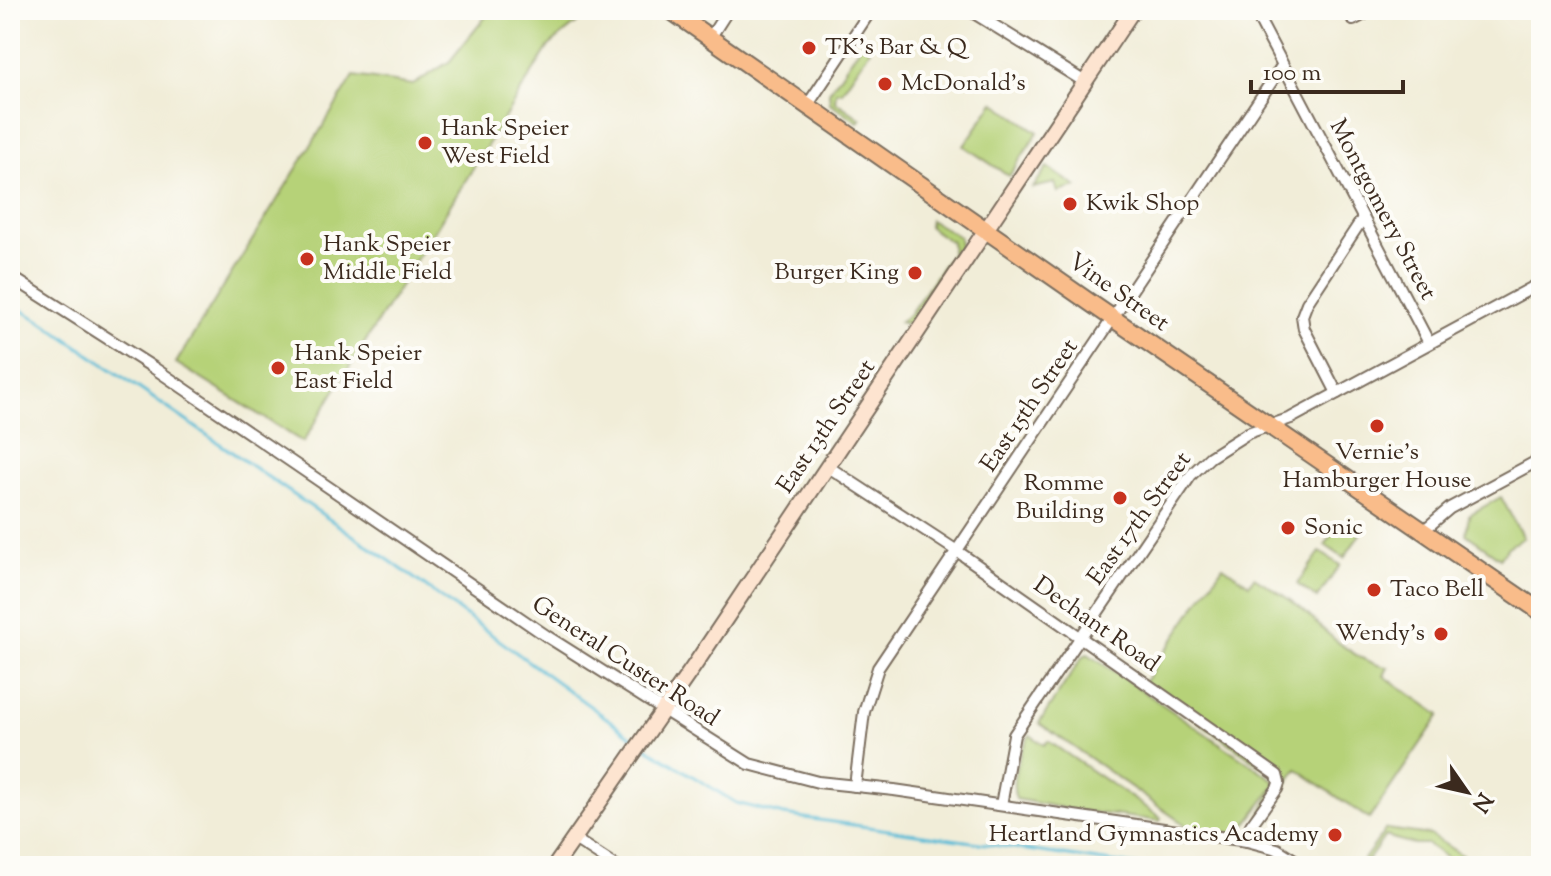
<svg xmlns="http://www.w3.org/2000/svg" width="1551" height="876" font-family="'Sorts Mill Goudy',serif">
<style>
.green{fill:#b6d278;stroke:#787e4b;stroke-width:2}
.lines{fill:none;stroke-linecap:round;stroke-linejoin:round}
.stream{stroke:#59bcd7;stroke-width:3}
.street-casing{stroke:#7b6e5f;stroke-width:14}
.secondary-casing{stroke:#7b6e5f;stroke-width:18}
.primary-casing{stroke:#7b6e5f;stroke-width:20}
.street{stroke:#fff;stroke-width:10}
.secondary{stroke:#fde4d0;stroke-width:14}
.primary{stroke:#f9bc8a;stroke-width:16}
.poi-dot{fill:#c8321e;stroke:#fdfcf7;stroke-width:3}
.labels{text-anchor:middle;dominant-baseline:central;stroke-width:8;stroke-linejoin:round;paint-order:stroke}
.poi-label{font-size:24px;fill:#3b2a1e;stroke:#fdfcf7;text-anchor:start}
.street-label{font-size:24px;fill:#3b2a1e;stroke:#fdfcf7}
</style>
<rect width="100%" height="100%" fill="#fdfcf7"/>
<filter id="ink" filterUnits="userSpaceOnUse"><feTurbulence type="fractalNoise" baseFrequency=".0125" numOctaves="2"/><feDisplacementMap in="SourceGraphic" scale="16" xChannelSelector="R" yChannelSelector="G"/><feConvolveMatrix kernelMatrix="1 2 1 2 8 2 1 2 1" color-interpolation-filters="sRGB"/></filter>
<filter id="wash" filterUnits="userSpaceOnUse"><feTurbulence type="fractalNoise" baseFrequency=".006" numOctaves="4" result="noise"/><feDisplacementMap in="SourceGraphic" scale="32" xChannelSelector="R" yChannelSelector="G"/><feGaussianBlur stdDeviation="1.8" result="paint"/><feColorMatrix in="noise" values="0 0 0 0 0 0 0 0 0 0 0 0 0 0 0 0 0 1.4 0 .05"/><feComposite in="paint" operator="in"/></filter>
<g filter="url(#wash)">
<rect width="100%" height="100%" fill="#f1edd8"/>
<!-- green -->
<g class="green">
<path d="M491 10H593L549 46 303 442 176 363 354 76 413 85 450 61Z"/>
<path d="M865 39H868L865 45 870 50 842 91 836 92 835 101 861 119 858 122 830 103 829 92Z"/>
<path d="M994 102 1038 132 1009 176 964 146Z"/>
<path d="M1047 167 1077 187 1058 192 1055 183 1033 188Z"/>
<path d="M930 220 955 234 959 237 960 245 908 324 899 322 909 315 952 252 951 242 929 227Z"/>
<path d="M1501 497 1523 538 1508 547 1500 558 1466 534 1469 515Z"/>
<path d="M1341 521 1360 534 1344 558 1325 545Z"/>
<path d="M1320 552 1340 565 1317 598 1297 584Z"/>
<path d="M1223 566 1249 584 1254 577C1271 588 1292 599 1306 613 1326 633 1359 664 1388 667L1384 676 1440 715 1369 819 1297 769 1271 807 1274 809 1261 837 1255 843 1247 841 1279 778 1144 683Z"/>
<path d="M1088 654 1274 780 1275 785 1239 834 1191 829 1039 723 1083 656Z"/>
<path d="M1030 735 1044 745 1048 741 1161 818 1160 821 1074 810 1016 799C1009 780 1020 751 1030 735Z"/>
<path d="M1386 829 1430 835 1479 866H1458L1427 844H1412L1385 836 1364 866H1359Z"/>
</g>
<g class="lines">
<!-- stream -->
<g class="stream">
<path d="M10 304 41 321 393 563 638 741"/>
<path d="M644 746 736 803 784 815 1139 866"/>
</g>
</g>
</g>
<g filter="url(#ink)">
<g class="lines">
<!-- street casing -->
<g class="street-casing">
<g id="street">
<path d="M969 10 1085 82"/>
<path d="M1254 10 1429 343"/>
<path d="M1353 20 1372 10"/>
<path d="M710 38 728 10"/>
<path d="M807 106 871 10"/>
<path d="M10 276 154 368 548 637 749 764 818 782 894 790 1247 841 1277 849 1304 866"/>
<path d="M1337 393 1304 329 1302 316 1307 303 1363 218"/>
<path d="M827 466 957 551 1277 775 1279 783 1277 789 1251 825 1247 841"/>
<path d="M1423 531 1450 508 1541 459"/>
<path d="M855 786 864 712 878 668 1282 66"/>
<path d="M1001 805 1014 735 1191 475 1210 457 1248 433 1291 418 1541 283"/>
<path d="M573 838 616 866"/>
</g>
</g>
<!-- secondary casing -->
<g class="secondary-casing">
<path id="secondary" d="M555 866 694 666 1133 10"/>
</g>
<!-- primary casing -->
<g class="primary-casing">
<path id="primary" d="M670 10 1092 304 1541 612"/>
</g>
<!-- street -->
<use href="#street" class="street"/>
<!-- secondary -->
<use href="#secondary" class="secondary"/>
<!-- primary -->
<use href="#primary" class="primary"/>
</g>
</g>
<!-- markers -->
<g class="poi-dot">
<circle cx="809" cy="48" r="8"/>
<circle cx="885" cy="84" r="8"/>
<circle cx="425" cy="143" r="8"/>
<circle cx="1070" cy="204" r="8"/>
<circle cx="307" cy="259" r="8"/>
<circle cx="915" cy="273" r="8"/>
<circle cx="278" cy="368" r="8"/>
<circle cx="1377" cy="426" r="8"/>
<circle cx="1120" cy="498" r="8"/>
<circle cx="1288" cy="528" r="8"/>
<circle cx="1374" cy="590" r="8"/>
<circle cx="1441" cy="634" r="8"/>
<circle cx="1335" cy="835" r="8"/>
</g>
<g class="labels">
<!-- poi labels -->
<g class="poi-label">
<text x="825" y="48">TK's Bar &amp; Q</text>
<text x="901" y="84">McDonald's</text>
<text x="441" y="129">Hank Speier<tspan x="441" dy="28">West Field</tspan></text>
<text x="1086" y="204">Kwik Shop</text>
<text x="323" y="245">Hank Speier<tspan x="323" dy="28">Middle Field</tspan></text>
<text x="899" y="273" text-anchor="end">Burger King</text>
<text x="294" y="354">Hank Speier<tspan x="294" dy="28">East Field</tspan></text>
<text x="1377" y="453" text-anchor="middle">Vernie's<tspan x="1377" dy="28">Hamburger House</tspan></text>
<text x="1104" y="484" text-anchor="end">Romme<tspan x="1104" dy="28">Building</tspan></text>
<text x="1304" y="528">Sonic</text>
<text x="1390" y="590">Taco Bell</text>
<text x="1425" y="634" text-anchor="end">Wendy's</text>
<text x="1319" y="835" text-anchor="end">Heartland Gymnastics Academy</text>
</g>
<!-- street labels -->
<g class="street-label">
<text transform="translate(1382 210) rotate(62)">Montgomery Street</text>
<text transform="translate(1118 293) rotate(35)">Vine Street</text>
<text transform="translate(1030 406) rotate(-56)">East 15th Street</text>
<text transform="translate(827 427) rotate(-56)">East 13th Street</text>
<text transform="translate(1140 519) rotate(-54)">East 17th Street</text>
<text transform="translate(1096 625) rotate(35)">Dechant Road</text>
<text transform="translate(625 662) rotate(33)">General Custer Road</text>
</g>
</g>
<!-- margin -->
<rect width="1551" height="876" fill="none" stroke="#fdfcf7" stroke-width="40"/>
<!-- north arrow -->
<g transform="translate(1467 792) rotate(124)" stroke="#fdfcf7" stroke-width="6" paint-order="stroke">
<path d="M0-6L14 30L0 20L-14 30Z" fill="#3b2a1e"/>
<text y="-12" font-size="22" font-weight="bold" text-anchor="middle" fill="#3b2a1e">N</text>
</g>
<!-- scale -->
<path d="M1251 80v12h152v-12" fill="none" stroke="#3b2a1e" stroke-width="4"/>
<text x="1263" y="80" font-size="24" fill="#3b2a1e" stroke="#fdfcf7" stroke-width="6" paint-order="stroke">100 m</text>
</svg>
